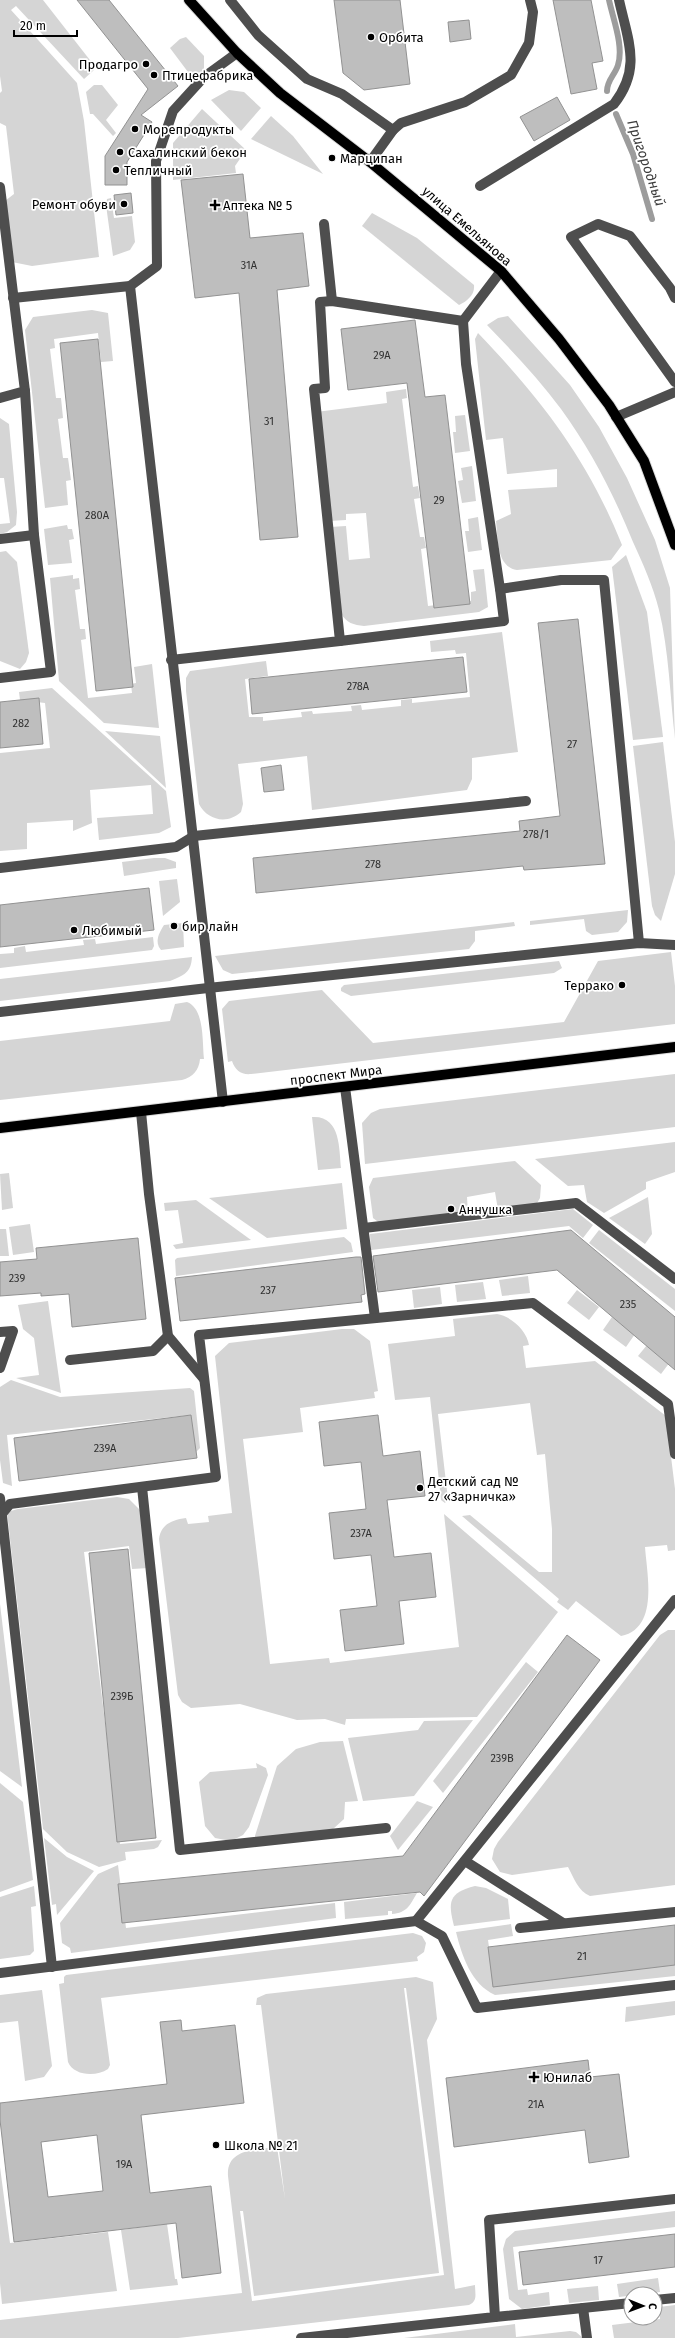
<svg xmlns="http://www.w3.org/2000/svg" width="675" height="2338" font-family="'Fira Sans',sans-serif">
<style>
.green{fill:#d5d5d5;fill-rule:evenodd}
.lines{fill:none;stroke-linecap:round;stroke-linejoin:round}
.stream{stroke:#9c9c9c;stroke-width:6}
.building{fill:#bebebe;stroke:#929292;fill-rule:evenodd}
.major-casing{stroke:#dbdbdb;stroke-width:12}
.minor{stroke:#4e4e4e;stroke-width:10}
.major{stroke:#000;stroke-width:10}
.poi-dot{fill:#000;stroke:#fff;stroke-width:1.5}
.labels{text-anchor:middle;dominant-baseline:central;stroke-width:3.5;stroke-linejoin:round;paint-order:stroke}
.number-label{font-size:11px;fill:#303030}
.poi-label{font-size:13px;fill:#000;stroke:#fff;text-anchor:start}
.street-label{font-size:13px;fill:#000;stroke:#fff}
.water-label{font-size:14px;font-style:italic;fill:#3d3d3d;stroke:#fff}
</style>
<rect width="100%" height="100%" fill="#fff"/>
<!-- green -->
<g class="green">
<path d="M0 0H43L93 64 94 70 84 79 16 6 11 10 77 83 84 121 99 257 32 266 12 262 1 204 14 194 6 126 0 123V93L2 91 0 76Z"/>
<path d="M186 37 204 56V72L197 84 170 48 180 39Z"/>
<path d="M94 85H102L118 105 106 120 116 133 113 136 93 114H90L86 92Z"/>
<path d="M229 90 244 92 261 108 241 131 211 100Z"/>
<path d="M202 109 246 150 235 166 236 173 173 180V143Z"/>
<path d="M271 116 293 136 323 174 251 139Z"/>
<path d="M111 198 114 218 132 216 135 242 130 250 113 256 106 205 107 199Z"/>
<path d="M372 213 417 238 474 285C475 295 467 301 459 305L362 226Z"/>
<path d="M92 310 108 313 113 361 101 362 98 333 54 339 55 348 50 349 56 398H61L63 418 58 419 63 458H68L71 480 66 481 68 505 45 508 25 330 33 317Z"/>
<path d="M508 316 570 385 599 427 627 478 655 540 670 588 675 739C670 696 669 651 659 610 653 586 643 564 633 542 614 495 591 450 561 409 539 379 513 352 487 325L498 318Z"/>
<path d="M478 333C542 400 587 458 622 545L611 560 517 570C496 567 498 537 496 521L511 514 508 490 557 487V469L507 474 503 438 486 440 475 339Z"/>
<path d="M406 389 407 398 402 399 413 487 418 486 420 498 414 499 420 537H424L426 548 421 549 428 606 471 601V592L476 591 473 570 484 569 488 607 479 612 364 626C354 625 346 623 341 613L330 527 346 526 349 560 370 558 366 513 346 514V520L329 521 316 412 387 403 386 392Z"/>
<path d="M465 415 470 451 455 453 453 432H456L455 416Z"/>
<path d="M0 418 9 424 17 512 16 525 7 532 0 534V524L10 523 4 478H0Z"/>
<path d="M472 466 476 501 462 503 458 481 463 480 461 468Z"/>
<path d="M478 517 482 550 468 552 465 531H469L468 519Z"/>
<path d="M67 525 68 529H72L74 539 69 540 72 563 48 565 44 529Z"/>
<path d="M6 551 17 562 29 653 26 662 20 669 0 661V552Z"/>
<path d="M626 555 647 612 663 737 633 740 612 567Z"/>
<path d="M73 575V579L79 578 80 589 75 590 80 629H85L86 639 81 640 88 698 132 693 131 684 136 683 134 667 152 664 159 728 104 723 59 681 50 578Z"/>
<path d="M502 632 518 752 472 758V779L467 790 312 810 307 756 238 764 243 804 241 812C227 825 207 820 199 804L186 691V678L190 671 266 661 268 676 245 679 249 717H263V721L302 717 301 712 312 711 313 714 352 711 351 706 361 705 362 710 401 706V700L412 699V703L470 697 466 653 456 654 455 650 431 652 430 641Z"/>
<path d="M52 688 166 791 171 827 159 833 99 840 97 818 153 814 151 785 90 790 92 823 73 831V820L27 823V849L0 851V753L50 748 45 703 20 700 19 692Z"/>
<path d="M105 731 160 736 166 788Z"/>
<path d="M663 742 675 842V874L661 921 655 915 652 906 633 746Z"/>
<path d="M154 858H165L176 862V868L124 876 122 862Z"/>
<path d="M177 879 180 902 163 916 159 881Z"/>
<path d="M628 910 627 922 618 932 592 935 586 931 584 919 530 925V921Z"/>
<path d="M514 922 515 926 475 931V941L469 949 232 974 223 970 215 956Z"/>
<path d="M183 923 184 947 161 950C154 942 159 933 164 925Z"/>
<path d="M153 937 154 946 152 950 0 968V954L14 953V948L25 946 26 952 84 945 83 940 95 939 96 944Z"/>
<path d="M671 952 675 986V1024L251 1074C241 1075 235 1070 232 1061L228 1062 222 1009 229 1001 322 990 373 1043 564 1022 598 961Z"/>
<path d="M192 957C191 973 184 975 170 981L0 1001V979Z"/>
<path d="M559 961 562 968 554 973 351 996 341 991V988L344 985Z"/>
<path d="M187 1002C205 1009 202 1042 204 1059H200C199 1070 193 1077 182 1080L0 1100V1041L170 1021 175 1004Z"/>
<path d="M675 1074V1127L365 1164 362 1123 371 1113 380 1109Z"/>
<path d="M312 1117C341 1115 339 1149 341 1168L318 1170Z"/>
<path d="M675 1142V1172L646 1182V1189L604 1213 587 1202 584 1185 568 1186 535 1159Z"/>
<path d="M515 1161 541 1185 540 1198 536 1205 498 1210 495 1192 467 1197 468 1213 381 1224 373 1218 369 1187 373 1178Z"/>
<path d="M9 1173 13 1208 2 1210 0 1174Z"/>
<path d="M342 1183 347 1229 267 1238 209 1198Z"/>
<path d="M648 1197 652 1234 645 1244 609 1218Z"/>
<path d="M196 1200 251 1240 176 1249 173 1245 183 1243 178 1210 165 1211 164 1203Z"/>
<path d="M573 1209 593 1225 583 1238 569 1226 371 1250 370 1234Z"/>
<path d="M30 1224 34 1252 13 1255 9 1227Z"/>
<path d="M0 1229H6L9 1256H0Z"/>
<path d="M599 1230 675 1289V1311L589 1243Z"/>
<path d="M344 1237 351 1243 353 1252 176 1276 175 1260 177 1258Z"/>
<path d="M528 1276 530 1293 502 1296 499 1280Z"/>
<path d="M483 1282 486 1299 457 1302 455 1285Z"/>
<path d="M440 1287 442 1304 414 1308 412 1290Z"/>
<path d="M577 1290 599 1307 589 1320 567 1303Z"/>
<path d="M48 1301 61 1393 16 1378 39 1375 34 1338 23 1329 18 1305Z"/>
<path d="M497 1314C511 1316 527 1331 529 1345L523 1346 526 1368 595 1361 666 1416 675 1489V1550L668 1551 667 1545 645 1547C647 1575 659 1628 621 1636L576 1601 568 1610 557 1602 559 1599 462 1516 470 1515 539 1572H552V1529L545 1454 537 1455 530 1403 438 1414 448 1499 445 1503 441 1500 430 1397 395 1400 388 1344 455 1336 453 1319Z"/>
<path d="M612 1317 635 1334 626 1347 603 1330Z"/>
<path d="M342 1329H354L370 1341 378 1391 374 1392 375 1398 300 1408 303 1432 243 1439 270 1664 329 1658 330 1663 459 1647 444 1514 558 1612 477 1717 346 1719 345 1725 325 1719 297 1720 240 1704 191 1708 182 1702 178 1695 159 1539C161 1524 172 1520 186 1518L188 1524 209 1522 208 1516 232 1513 215 1356 229 1343Z"/>
<path d="M647 1345 670 1362 661 1374 638 1356Z"/>
<path d="M11 1380 60 1397 190 1388 194 1391 200 1448 195 1453 190 1415 7 1435 12 1486 3 1483 0 1460V1387Z"/>
<path d="M117 1497 129 1499 140 1510 149 1568 132 1569 129 1546 84 1552 120 1844 162 1840 158 1847 154 1849 125 1852 126 1860 99 1867 67 1852 43 1829 7 1512 18 1509Z"/>
<path d="M0 1604 22 1787 0 1771Z"/>
<path d="M668 1630H675V1885L590 1896C578 1891 574 1878 568 1867L512 1875 500 1872 492 1859 494 1849 498 1842 660 1635Z"/>
<path d="M526 1662 538 1672 443 1793 433 1781Z"/>
<path d="M473 1720 414 1796 363 1801 348 1738 418 1730 424 1721Z"/>
<path d="M343 1741 358 1801 345 1802 344 1819 333 1829 254 1839 277 1766 296 1749 320 1742Z"/>
<path d="M256 1763 266 1768 268 1775 249 1827 243 1835 231 1841 215 1838 205 1826 199 1782 210 1772 257 1768Z"/>
<path d="M0 1783 23 1802 33 1880 0 1892Z"/>
<path d="M417 1801 433 1807 398 1850 390 1836Z"/>
<path d="M44 1838 67 1857 94 1871 57 1915 56 1904 52 1905Z"/>
<path d="M118 1865 126 1928 335 1903 336 1918 71 1953 70 1948 62 1943 60 1923 98 1874Z"/>
<path d="M34 1886 36 1906 31 1907 34 1951 30 1955 0 1959V1897Z"/>
<path d="M475 1886 486 1888 508 1899 510 1919 454 1926C448 1902 448 1893 475 1886Z"/>
<path d="M417 1893C410 1905 407 1913 392 1914V1911H388V1915L345 1919 344 1902Z"/>
<path d="M511 1924 513 1936 488 1940 494 1983 675 1961V1976L495 1995C471 1984 462 1956 456 1932Z"/>
<path d="M413 1933 422 1936 426 1943 424 1952 417 1957 418 1961 101 1998 110 2065 108 2069C96 2077 74 2076 68 2062L59 1984 64 1983V1977L66 1975Z"/>
<path d="M416 1977 433 1982 437 2019 427 2040 455 2289 475 2285C475 2294 478 2301 469 2305L178 2338H0V2320L242 2293 228 2176C226 2148 257 2150 277 2147L285 2199 261 2005H256L257 1998 266 1994ZM404 1988H406L444 2275 252 2301 240 2211H243L254 2296 439 2273Z"/>
<path d="M42 1990 52 2066 44 2077 25 2081 18 2021 0 2023V1995Z"/>
<path d="M675 2001V2015L625 2022 626 2007Z"/>
<path d="M0 2167 10 2243 108 2232 117 2291 2 2304 0 2283Z"/>
<path d="M675 2211V2227L513 2247 518 2290 527 2289 528 2295 549 2292 550 2305 522 2309 509 2299 503 2249 506 2239 515 2231Z"/>
<path d="M167 2224 175 2279H177L178 2285 130 2290 121 2230Z"/>
<path d="M658 2278 660 2292 619 2297 617 2284Z"/>
<path d="M598 2286 599 2300 569 2303 567 2289Z"/>
<path d="M675 2305V2338H614L612 2325 660 2319 659 2307Z"/>
<path d="M515 2324 516 2337 570 2331 576 2332 583 2338H404Z"/>
</g>
<g class="lines">
<!-- stream -->
<g class="stream">
<path d="M607 91C607 80 615 75 618 65 624 46 613 19 609 0"/>
<path d="M616 114 633 154 652 219"/>
</g>
</g>
<!-- building -->
<g class="building">
<path d="M77 0H109L178 86 141 115 152 122 127 162V185H105V156L148 89Z"/>
<path d="M334 0H400L410 84 364 90 343 73Z"/>
<path d="M553 0H591L603 61 592 63 597 89 571 94Z"/>
<path d="M469 20 471 39 450 42 448 22Z"/>
<path d="M557 97 570 120 534 141 520 117Z"/>
<path d="M243 174 250 238 303 233 309 286 277 290 298 537 260 540 239 293 195 298 181 180Z"/>
<path d="M131 193 133 213 116 215 114 195Z"/>
<path d="M415 320 425 397 445 395 470 604 434 608 407 383 348 390 341 329Z"/>
<path d="M98 339 133 687 96 691 60 343Z"/>
<path d="M578 619 605 864 524 870 523 866 256 893 253 858 520 831 519 821 560 816 538 623Z"/>
<path d="M463 657 467 692 252 714 249 679Z"/>
<path d="M39 698 43 744 0 748V702Z"/>
<path d="M281 765 284 790 264 792 261 768Z"/>
<path d="M149 888 154 930 0 947V905Z"/>
<path d="M571 1230 675 1317V1370L557 1270 378 1292 373 1256Z"/>
<path d="M138 1238 146 1319 72 1327 69 1294 41 1296V1293L0 1296V1262L37 1259 36 1248Z"/>
<path d="M356 1257H361L365 1294 361 1295 362 1302 180 1321 175 1278Z"/>
<path d="M191 1415 197 1458 19 1481 14 1438Z"/>
<path d="M378 1415 383 1456 420 1451 425 1496 387 1500 394 1557 431 1553 436 1597 399 1601 404 1644 345 1651 340 1610 377 1606 371 1555 334 1559 329 1513 366 1509 361 1462 324 1466 319 1422Z"/>
<path d="M128 1549 156 1838 117 1842 89 1553Z"/>
<path d="M567 1635 600 1660 424 1896 420 1892 122 1923 118 1884 403 1856Z"/>
<path d="M675 1925V1965L493 1987 488 1947Z"/>
<path d="M181 2020 182 2031 235 2025 244 2103 141 2115 150 2193 211 2186 221 2273 182 2278 176 2223 14 2242 0 2120V2103L167 2084 160 2022ZM97 2135 103 2191 48 2197 41 2142Z"/>
<path d="M588 2060 590 2077 619 2074 629 2157 589 2163 585 2130 454 2147 446 2078Z"/>
<path d="M675 2234V2267L523 2285 519 2252Z"/>
</g>
<g class="lines">
<!-- major casing -->
<g class="major-casing">
<g id="major">
<path d="M189 0 237 53 280 93 370 162 501 271 559 339 609 405 644 461 675 545"/>
<path d="M0 1128 675 1047"/>
</g>
</g>
<!-- minor -->
<g class="minor">
<path d="M230 0 258 35 307 79 342 94 393 130"/>
<path d="M370 162 393 130 401 123 465 102 511 75 529 43 533 12 530 0"/>
<path d="M480 186 614 104C642 68 628 41 619 0"/>
<path d="M0 187 25 391 0 398"/>
<path d="M324 224 332 301"/>
<path d="M130 286 223 1102"/>
<path d="M13 298 130 286 157 266 156 161 173 111 204 77 237 53"/>
<path d="M675 298 670 288 630 236 598 224 571 237 675 382"/>
<path d="M463 321 501 271"/>
<path d="M616 417 675 392"/>
<path d="M0 539 34 535"/>
<path d="M340 641 504 621 500 589"/>
<path d="M171 660 340 641 314 389 325 388 320 302 332 301 463 321 466 364 500 589 561 580H604L639 943"/>
<path d="M0 678 51 672 34 535 25 391"/>
<path d="M0 868 176 847 194 836 526 801"/>
<path d="M0 1012 208 988 639 943 675 945"/>
<path d="M345 1087 375 1318"/>
<path d="M141 1112 149 1194 168 1336 204 1379"/>
<path d="M364 1228 576 1203 675 1279"/>
<path d="M0 1332 13 1331 0 1368"/>
<path d="M70 1360 153 1351 168 1336"/>
<path d="M142 1487 180 1850 386 1828"/>
<path d="M0 1498 52 1967"/>
<path d="M0 1516 10 1504 216 1477 199 1335 533 1303 668 1404 675 1454"/>
<path d="M465 1861 563 1923"/>
<path d="M416 1921 675 1600"/>
<path d="M520 1928 675 1912"/>
<path d="M0 1973 416 1921 442 1936 477 2008 675 1985"/>
<path d="M655 2300 675 2298"/>
<path d="M583 2308 587 2338"/>
<path d="M495 2317 631 2303"/>
<path d="M301 2338 495 2317 489 2220 675 2199"/>
</g>
<!-- major -->
<use href="#major" class="major"/>
</g>
<!-- markers -->
<g class="poi-dot">
<circle cx="371" cy="37" r="4"/>
<circle cx="146" cy="64" r="4"/>
<circle cx="154" cy="75" r="4"/>
<circle cx="135" cy="129" r="4"/>
<circle cx="120" cy="152" r="4"/>
<circle cx="332" cy="158" r="4"/>
<circle cx="116" cy="170" r="4"/>
<circle cx="124" cy="204" r="4"/>
<path d="M213 199h4v4h4v4h-4v4h-4v-4h-4v-4h4z"/>
<circle cx="174" cy="926" r="4"/>
<circle cx="74" cy="930" r="4"/>
<circle cx="622" cy="985" r="4"/>
<circle cx="451" cy="1209" r="4"/>
<circle cx="420" cy="1488" r="4"/>
<path d="M532 2071h4v4h4v4h-4v4h-4v-4h-4v-4h4z"/>
<circle cx="216" cy="2145" r="4"/>
</g>
<g class="labels">
<!-- number labels -->
<g class="number-label">
<text x="249" y="265">31А</text>
<text x="382" y="355">29А</text>
<text x="269" y="421">31</text>
<text x="439" y="500">29</text>
<text x="97" y="515">280А</text>
<text x="358" y="686">278А</text>
<text x="21" y="723">282</text>
<text x="572" y="744">27</text>
<text x="536" y="834">278/1</text>
<text x="373" y="864">278</text>
<text x="17" y="1278">239</text>
<text x="268" y="1290">237</text>
<text x="628" y="1304">235</text>
<text x="105" y="1448">239А</text>
<text x="361" y="1533">237А</text>
<text x="122" y="1696">239Б</text>
<text x="502" y="1758">239В</text>
<text x="582" y="1956">21</text>
<text x="536" y="2104">21А</text>
<text x="124" y="2164">19А</text>
<text x="598" y="2260">17</text>
</g>
<!-- poi labels -->
<g class="poi-label">
<text x="379" y="37">Орбита</text>
<text x="138" y="64" text-anchor="end">Продагро</text>
<text x="162" y="75">Птицефабрика</text>
<text x="143" y="129">Морепродукты</text>
<text x="128" y="152">Сахалинский бекон</text>
<text x="340" y="158">Марципан</text>
<text x="124" y="170">Тепличный</text>
<text x="116" y="204" text-anchor="end">Ремонт обуви</text>
<text x="223" y="205">Аптека № 5</text>
<text x="182" y="926">бир лайн</text>
<text x="82" y="930">Любимый</text>
<text x="614" y="985" text-anchor="end">Террако</text>
<text x="459" y="1209">Аннушка</text>
<text x="428" y="1481">Детский сад №<tspan x="428" dy="15">27 «Зарничка»</tspan></text>
<text x="543" y="2077">Юнилаб</text>
<text x="224" y="2145">Школа № 21</text>
</g>
<!-- street labels -->
<g class="street-label">
<text transform="translate(467 226) rotate(41)">улица Емельянова</text>
<text transform="translate(336 1075) rotate(-7)">проспект Мира</text>
</g>
<!-- water labels -->
<g class="water-label">
<text transform="translate(646 163) rotate(71)">Пригородный</text>
</g>
</g>
<!-- north arrow -->
<g transform="translate(643 2306) rotate(91)"><circle r="19" fill="#ffffff" stroke="#999999"/>
<path d="M0-3L7 15L0 10L-7 15Z" fill="#000000"/>
<text y="-6" font-size="11" font-weight="bold" text-anchor="middle" fill="#000000">С</text>
</g>
<!-- scale -->
<path d="M14 30v6h63v-6" fill="none" stroke="#000000" stroke-width="2"/>
<text x="20" y="30" font-size="12" fill="#000000" stroke="#ffffff" stroke-width="3" paint-order="stroke">20 m</text>
</svg>
